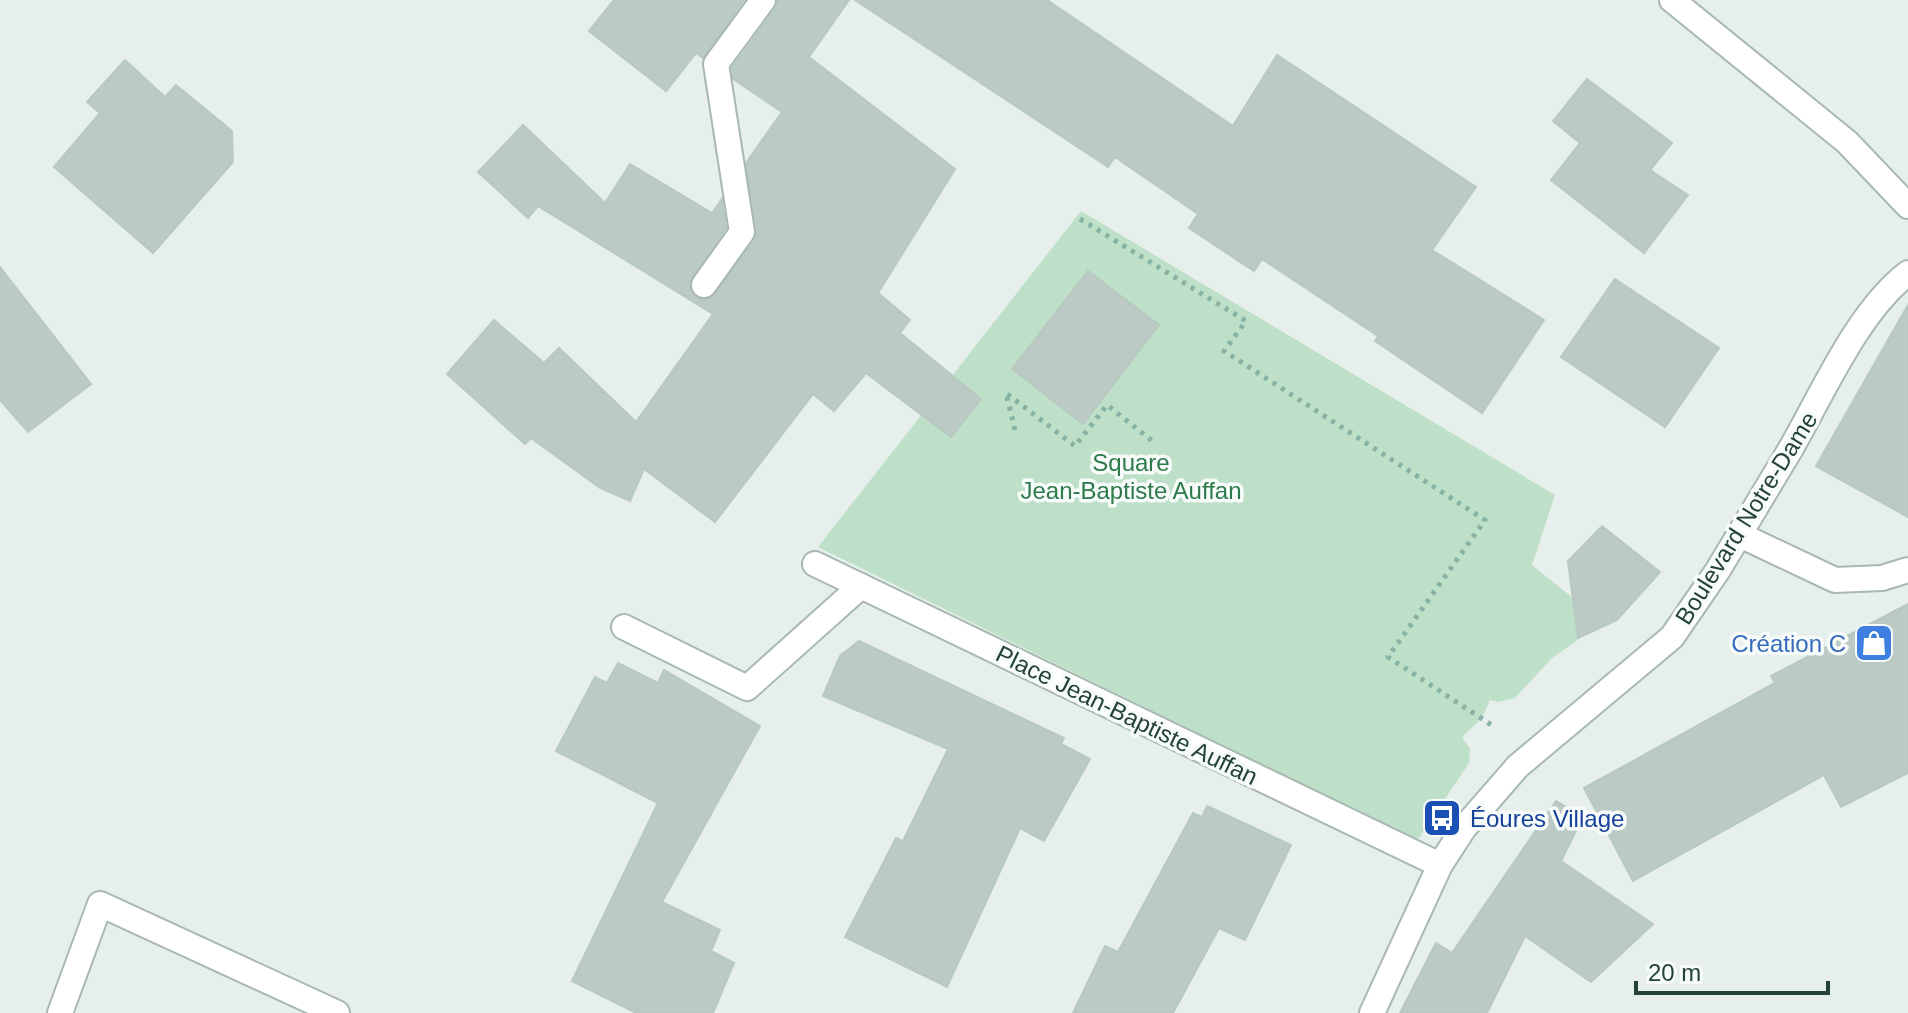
<svg xmlns="http://www.w3.org/2000/svg" width="1908" height="1013" font-family="Helvetica,sans-serif">
<style>
.green{fill:#bfe0c8}
.building{fill:#bbcac4;stroke:#b8c9c2;stroke-width:2}
.lines{fill:none;stroke-linecap:round;stroke-linejoin:round}
.service-casing{stroke:#a8b8b2;stroke-width:28}
.minor-casing{stroke:#a8b8b2;stroke-width:28}
.tertiary-casing{stroke:#a8b8b2;stroke-width:28}
.path{stroke:#86b3a5;stroke-width:5;stroke-dasharray:4 6;stroke-linecap:butt}
.service{stroke:#fff;stroke-width:24}
.minor{stroke:#fff;stroke-width:24}
.tertiary{stroke:#fff;stroke-width:24}
.labels{text-anchor:middle;dominant-baseline:central;stroke-width:7;stroke-linejoin:round;paint-order:stroke}
.park-label{font-size:24px;fill:#2d7a4b;stroke:#f7fbf9}
.street-label{font-size:24px;fill:#24423a;stroke:#f7fbf9}
.shop-label{font-size:24px;fill:#366cbe;stroke:#f7fbf9;text-anchor:end}
.transit-label{font-size:24px;fill:#164399;stroke:#f7fbf9;text-anchor:start}
</style>
<rect width="100%" height="100%" fill="#e6efeb"/>
<!-- green -->
<path class="green" d="M1081 211 1555 495 1532 565 1606 625 1582 637 1552 658 1515 698 1498 702 1490 700 1482 718 1462 737 1470 749 1469 763 1417 841 818 547Z"/>
<!-- building -->
<g class="building">
<path d="M614 0H744L703 58 696 53 666 91 589 31Z"/>
<path d="M778 0H849L809 57 955 169 878 293 910 320 900 333 981 399 951 437 866 373 834 411 813 394 715 522 644 469 630 501 600 488 531 438 525 444 447 374 494 320 544 363 559 348 636 422 713 314 538 206 528 218 478 172 523 125 605 203 630 164 712 213 722 199 726 228 689 283 690 290 695 297 703 300 711 298 754 241 757 231 746 163 782 112 733 79 732 68 775 9Z"/>
<path d="M855 0H1047L1233 126 1277 55 1476 187 1432 250 1544 320 1482 413 1375 341 1378 336 1262 259 1254 271 1189 228 1198 214 1115 157 1108 167Z"/>
<path d="M125 60 165 97 176 85 232 131 233 162 153 253 54 167 100 113 87 102Z"/>
<path d="M1587 79 1672 143 1650 170 1688 195 1644 253 1551 180 1580 143 1553 121Z"/>
<path d="M0 267 91 384 28 432 0 400Z"/>
<path d="M1088 271 1159 325 1083 424 1012 369Z"/>
<path d="M1615 279 1719 348 1665 427 1561 357Z"/>
<path d="M1908 305V517L1816 466Z"/>
<path d="M1602 526 1660 572 1617 620 1578 638 1568 561Z"/>
<path d="M1908 604V773L1841 807 1824 775 1633 881 1584 788 1775 683 1771 676Z"/>
<path d="M859 641 1064 738 1061 744 1090 759 1044 841 1020 828 947 987 845 937 896 838 903 841 948 749 823 696 840 656Z"/>
<path d="M618 663 658 683 664 670 760 726 662 902 720 930 711 951 734 963 713 1013H636L572 981 658 803 556 751 595 677 607 683Z"/>
<path d="M1556 801 1583 817 1561 861 1653 924 1591 982 1525 936 1487 1013H1400L1436 943 1452 953Z"/>
<path d="M1207 806 1291 845 1245 940 1219 928 1173 1013H1073L1105 946 1118 952 1193 813 1202 817Z"/>
</g>
<g class="lines">
<!-- service casing -->
<g class="service-casing">
<g id="service">
<path d="M704 285 742 232 716 64 763 0"/>
<path d="M1740 535 1835 580 1882 578 1908 570"/>
<path d="M815 564 1440 865"/>
<path d="M624 627 747 688 861 586"/>
</g>
</g>
<!-- minor casing -->
<g class="minor-casing">
<g id="minor">
<path d="M1672 0 1847 142 1908 206"/>
<path d="M1440 865 1464 828 1518 766 1672 637 1718 570 1790 450"/>
<path d="M60 1013 100 904 337 1013"/>
</g>
</g>
<!-- tertiary casing -->
<g class="tertiary-casing">
<g id="tertiary">
<path d="M1790 450C1822 395 1857 312 1908 273"/>
<path d="M1372 1013 1440 865"/>
</g>
</g>
<!-- path -->
<g class="path">
<path d="M1080 219 1246 321 1224 351 1485 520 1388 657 1493 726"/>
<path d="M1015 430 1006 393 1075 446 1107 405 1155 443"/>
</g>
<!-- service -->
<use href="#service" class="service"/>
<!-- minor -->
<use href="#minor" class="minor"/>
<!-- tertiary -->
<use href="#tertiary" class="tertiary"/>
</g>
<!-- icons -->
<defs>
<g id="shop-square" transform="scale(2)"><rect x="-9" y="-9" width="18" height="18" rx="4" fill="#3f7fe0" stroke="#f7fbf9"/><path d="M-5-2.5h2.3a2.7 3.5 0 0 1 5.4 0H5L5.5 6h-11ZM-1.5-2.5h3a1.5 2.3 0 0 0-3 0Z" fill="#fff"/></g>
<g id="bus-square" transform="scale(2)"><rect x="-9" y="-9" width="18" height="18" rx="4" fill="#1a4fb4" stroke="#f7fbf9"/><path d="M-5-6H5V4H4V6H2V4H-2V6H-4V4H-5ZM-3.5-4V0h7V-4ZM-3.5 1.2v1.5H-2V1.2ZM2 1.2v1.5H3.5V1.2Z" fill="#fff"/></g>
</defs>
<g fill-rule="evenodd">
<use href="#shop-square" x="1874" y="643"/>
<use href="#bus-square" x="1442" y="818"/>
</g>
<g class="labels">
<!-- park labels -->
<g class="park-label">
<text x="1131" y="462">Square<tspan x="1131" dy="28">Jean-Baptiste Auffan</tspan></text>
</g>
<!-- street labels -->
<g class="street-label">
<text transform="translate(1746 518) rotate(-58)">Boulevard Notre-Dame</text>
<text transform="translate(1127 715) rotate(26)">Place Jean-Baptiste Auffan</text>
</g>
<!-- shop labels -->
<g class="shop-label">
<text x="1846" y="643">Création C</text>
</g>
<!-- transit labels -->
<g class="transit-label">
<text x="1470" y="818">Éoures Village</text>
</g>
</g>
<!-- scale -->
<path d="M1636 981v12h192v-12" fill="none" stroke="#24423a" stroke-width="4"/>
<text x="1648" y="981" font-size="24" fill="#24423a" stroke="#f7fbf9" stroke-width="6" paint-order="stroke">20 m</text>
</svg>
